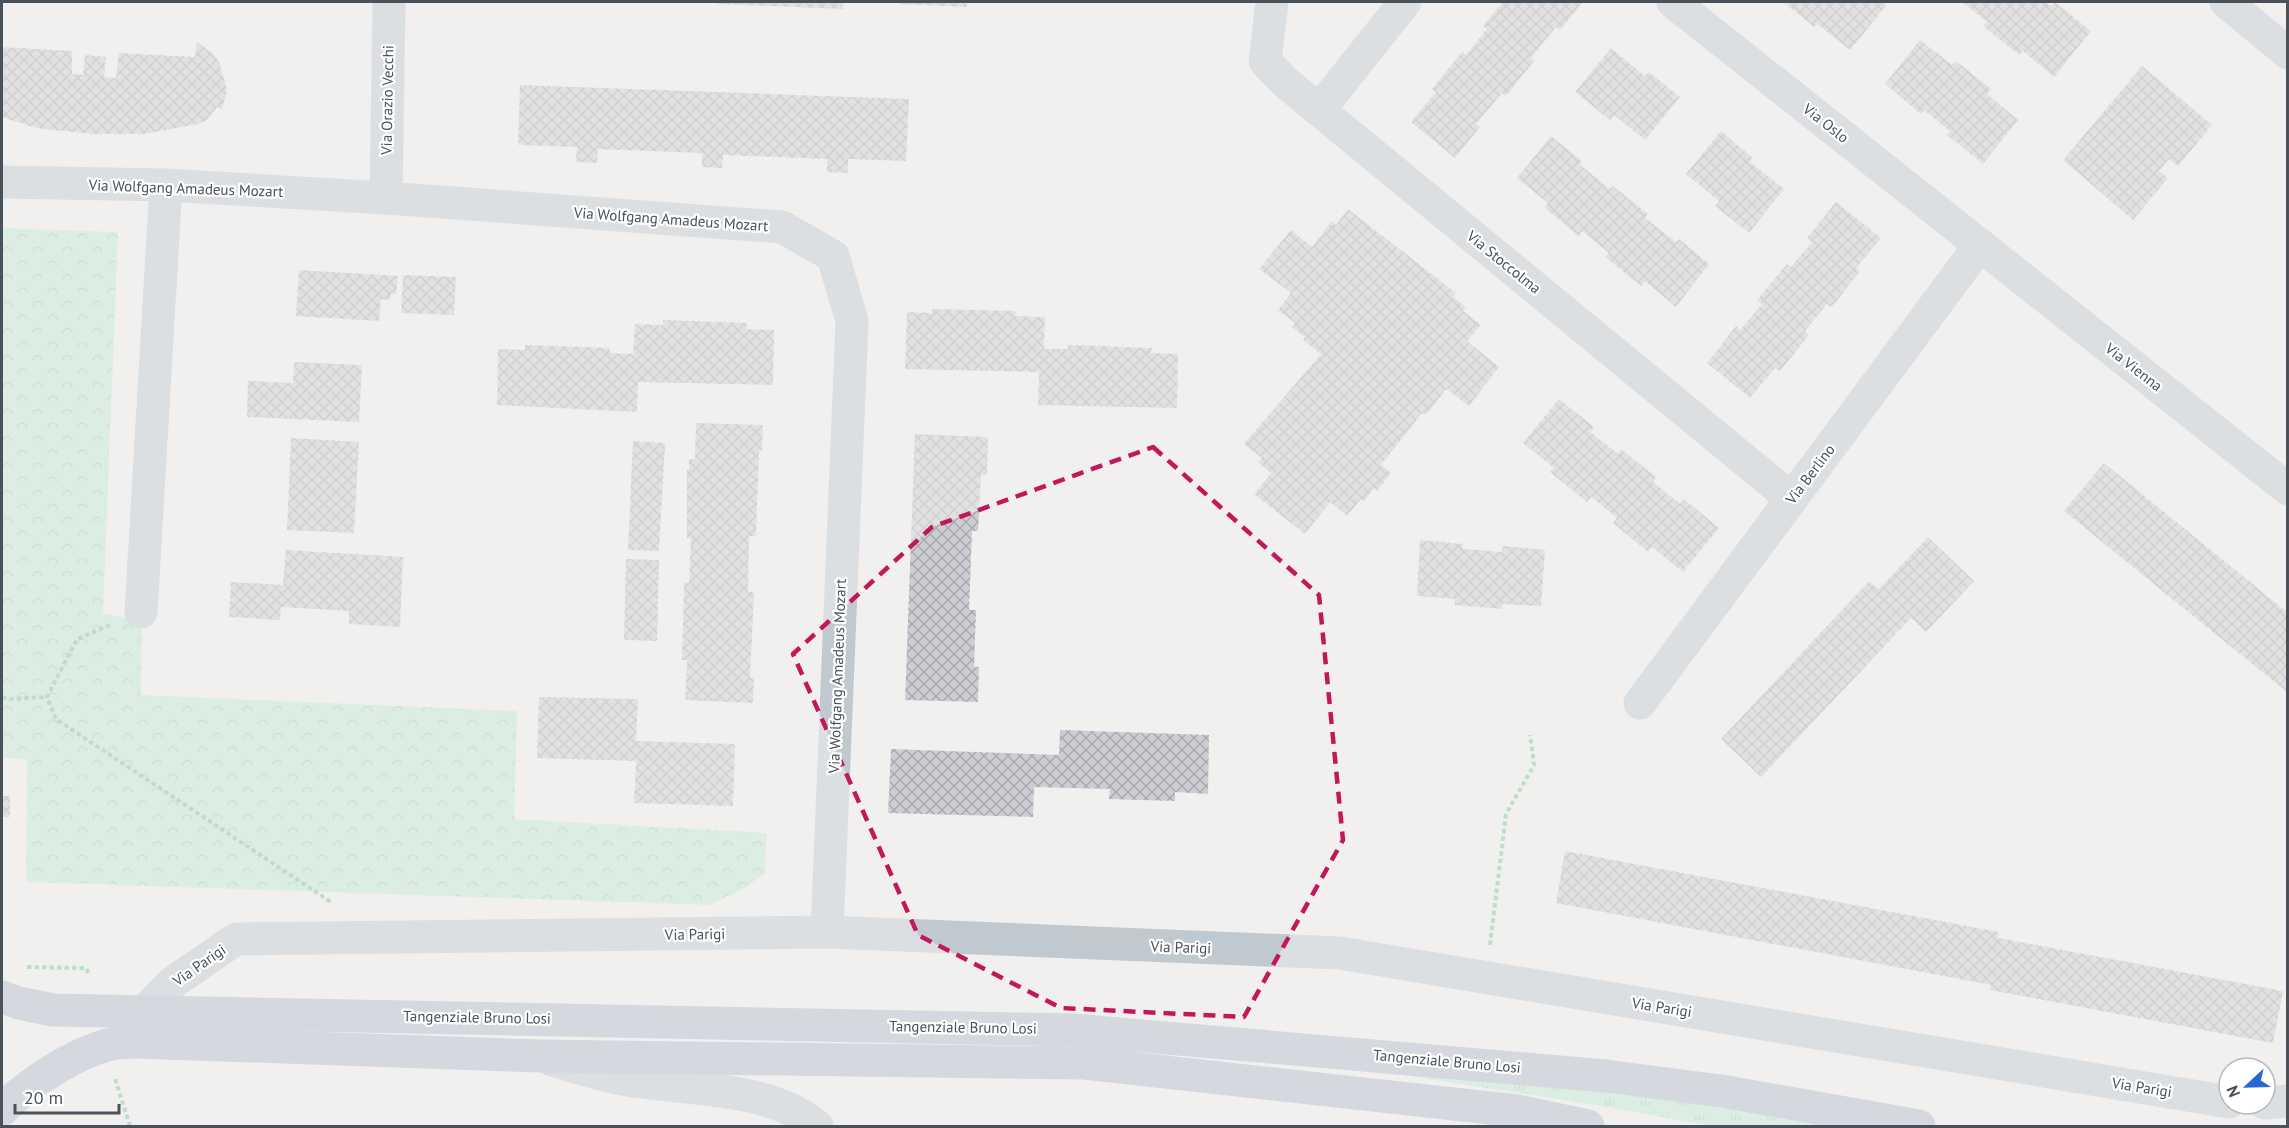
<svg xmlns="http://www.w3.org/2000/svg" width="2289" height="1128" font-family="'PT Sans',sans-serif">
<style>
.grass{fill:url(#grass-tufts)}
.park{fill:url(#park-crowns)}
.building{fill:url(#building-cross-hatch)}
.lines{fill:none;stroke-linecap:round;stroke-linejoin:round}
.path{stroke:#7cc7a7;stroke-width:4;stroke-dasharray:4.5 3;stroke-linecap:butt}
.minor{stroke:#c1c9d0;stroke-width:33}
.major{stroke:#b1bdcc;stroke-width:33}
.marked{fill:none;stroke:#c2185b;stroke-width:4.5;stroke-dasharray:12 8;stroke-linejoin:round}
.labels{text-anchor:middle;dominant-baseline:central;stroke-width:4.5;stroke-linejoin:round;paint-order:stroke}
.street-label{font-size:15px;fill:#49515b;stroke:#fff}
</style>
<defs>
<pattern id="grass-tufts" width="24" height="20" patternUnits="userSpaceOnUse" patternTransform="scale(1.5)"><rect width="24" height="20" fill="#c2ebd4"/><path d="M3 7l-1-3M5 7V3M7 7l1-3M15 17l-1-3M17 17v-4M19 17l1-3" fill="none" stroke="#a8cbb8"/></pattern>
<pattern id="park-crowns" width="20" height="18" patternUnits="userSpaceOnUse" patternTransform="scale(1.5)"><rect width="20" height="18" fill="#c2ebd4"/><path d="M2 6a3 3 0 1 1 6 0M12 15a3 3 0 1 1 6 0" fill="none" stroke="#a8cbb8"/></pattern>
<pattern id="building-cross-hatch" width="8" height="8" patternUnits="userSpaceOnUse" patternTransform="scale(1.5)"><rect width="8" height="8" fill="#cdced3"/><path d="M0 0l8 8M0 8l8-8" fill="none" stroke="#a8aaae"/></pattern>
</defs>
<rect width="100%" height="100%" fill="#f2f0ef"/>
<!-- grass -->
<path class="grass" d="M1478 1072 1861 1126H1711L1595 1105 1390 1073Z"/>
<!-- park -->
<path class="park" d="M2 228 118 232 103 614 142 620 141 695 517 711 514 819 767 833 765 873 745 888 709 905 26 882 27 759 2 758Z"/>
<!-- building -->
<g class="building">
<path d="M717 2H843V9L717 4Z"/>
<path d="M901 2H967V7L900 4Z"/>
<path d="M1503 2H1583L1560 30 1556 27 1531 58 1534 61 1506 96 1502 93 1476 124 1480 127 1455 158 1411 122 1436 92 1432 89 1462 52 1466 55 1487 29 1483 26Z"/>
<path d="M1783 2H1882L1887 5 1850 50 1817 24 1814 27Z"/>
<path d="M1962 2H2045L2051 6 2055 2 2091 31 2054 77 2023 51 2019 55 1983 26 1987 22Z"/>
<path d="M1920 40 1952 65 1956 61 1991 89 1987 94 2018 120 1983 164 1947 135 1950 131 1924 110 1921 114 1885 84Z"/>
<path d="M197 42 212 53 219 62 227 89 222 110 217 107 207 120 198 124 144 134H93L36 128 2 117V47L72 51V74L83 75 85 55 106 57 104 77 116 78 119 53 195 57Z"/>
<path d="M1611 48 1645 76 1649 72 1680 97 1645 140 1614 115 1610 120 1575 92Z"/>
<path d="M2142 66 2212 125 2178 166 2169 159 2159 171 2168 178 2133 220 2063 160Z"/>
<path d="M520 85 909 99 906 161 848 159V173L827 172V159L723 155 722 168 702 167V153L598 149 597 163 576 162 577 147 518 145Z"/>
<path d="M1721 131 1753 158 1750 162 1784 189 1749 233 1715 206 1719 201 1686 174Z"/>
<path d="M1551 136 1582 161 1579 164 1610 189 1613 186 1648 214 1645 218 1676 242 1679 239 1709 264 1676 307 1645 281 1641 286 1605 257 1609 253 1582 231 1579 236 1576 234 1545 208 1548 203 1517 178Z"/>
<path d="M1836 202 1881 238 1856 268 1860 271 1835 303 1831 307 1827 304 1805 331 1809 335 1780 371 1775 368 1750 398 1707 363 1736 326 1740 330 1762 304 1757 300 1787 264 1791 267 1812 242 1807 238Z"/>
<path d="M1348 209 1456 293 1453 297 1466 307 1463 311 1481 325 1467 341 1499 367 1469 406 1446 389 1426 415 1422 413 1381 465 1391 473 1377 491 1374 488 1364 501 1361 499 1347 516 1330 502 1305 534 1254 494 1271 473 1258 462 1262 458 1244 444 1321 354 1303 340 1305 337 1292 327 1295 323 1278 310 1291 293 1259 269 1291 230 1312 247 1332 221 1336 225Z"/>
<path d="M299 270 398 276 396 294 391 293 390 300 381 299 379 321 296 316Z"/>
<path d="M403 275 456 277 454 315 401 313Z"/>
<path d="M932 309 1016 311 1015 316 1045 317 1044 349H1068V345L1152 348 1151 353 1178 354 1177 408 1038 405 1039 372 905 369 907 312 932 313Z"/>
<path d="M663 320 747 323 746 329 774 330 773 385 638 382 637 412 497 405 498 349 525 350V345L610 348V353L633 354 635 324 663 325Z"/>
<path d="M294 362 362 365 359 422 247 417 248 381 293 383Z"/>
<path d="M1559 399 1594 427 1590 432 1618 454 1621 449 1656 477 1653 482 1680 504 1684 499 1719 528 1683 572 1652 547 1648 552 1613 523 1617 518 1591 497 1587 502 1550 472 1554 468 1523 443Z"/>
<path d="M696 423 763 425 762 451H759L756 536H749L748 592H754L750 678 754 677 753 703 685 700 687 660H682L684 583H689L691 538H687V470H689V460L695 459Z"/>
<path d="M915 434 988 437 987 475H981L978 531H972L969 610H976L974 667H979L978 702 905 700Z"/>
<path d="M291 438 359 442 354 533 287 530Z"/>
<path d="M633 441 665 443 659 551 628 550Z"/>
<path d="M2104 463 2288 613V693L2064 511Z"/>
<path d="M1928 537 1974 581 1926 632 1911 618 1761 777 1721 739 1869 581 1879 589Z"/>
<path d="M1420 540 1463 544V549L1502 552 1503 546 1545 550 1541 606 1502 604V609L1455 605V599L1417 596Z"/>
<path d="M286 550 403 557 400 627 349 624V611L281 607 280 620 229 617 231 582 283 585Z"/>
<path d="M626 559 659 560 657 641 624 640Z"/>
<path d="M539 697 638 699 636 741 735 744 733 806 634 803 636 761 537 758Z"/>
<path d="M1060 730 1209 735 1208 794 1175 792V801L1109 799 1110 789 1034 787 1033 817 888 813 891 749 1059 755Z"/>
<rect x="2" y="796" width="8" height="21"/>
<path d="M1565 851 1999 932 1998 938 2283 991 2273 1043 1990 990 1991 985 1556 903Z"/>
</g>
<g class="lines">
<!-- path -->
<g class="path">
<path d="M110 625 77 639 47 697 56 719 331 902"/>
<path d="M2 697 10 699 47 697"/>
<path d="M1490 945 1506 814 1534 765 1530 735"/>
<path d="M27 967 86 968 89 975"/>
<path d="M115 1079 130 1126"/>
</g>
<!-- minor -->
<g class="minor">
<path d="M1272 2 1265 61 1285 82 1792 499"/>
<path d="M1673 2 2288 489"/>
<path d="M2226 2 2288 53"/>
<path d="M1319 110 1405 2"/>
<path d="M2 182 166 185 386 198 782 227 833 256 852 321 827 932"/>
<path d="M386 198 389 2"/>
<path d="M141 612 166 185"/>
<path d="M1640 703 1980 245"/>
<path d="M146 1010 172 983 236 939 827 932 1340 953 2229 1102"/>
<path d="M552 1060C582 1069 610 1078 641 1082 697 1090 771 1088 817 1126"/>
<path d="M2265 1103 2288 1101"/>
</g>
<!-- major -->
<g class="major">
<path d="M2 997 19 1003 53 1010 1074 1030 1606 1076 1721 1091 1919 1126"/>
<path d="M2 1110C26 1085 73 1054 108 1045 116 1042 127 1043 136 1042L539 1056 1084 1063 1517 1111 1588 1126"/>
</g>
</g>
<!-- marked area -->
<path d="M0 0H2289V1128H0ZM1153 447 1319 595 1343 840 1244 1017 1061 1008 918 935 793 654 932 527Z" fill="#f2f0ef" fill-opacity=".55" fill-rule="evenodd"/>
<path class="marked" d="M1153 447 1319 595 1343 840 1244 1017 1061 1008 918 935 793 654 932 527Z"/>
<g class="labels">
<!-- street labels -->
<g class="street-label">
<text transform="translate(387 100) rotate(-89)">Via Orazio Vecchi</text>
<text transform="translate(1826 123) rotate(38)">Via Oslo</text>
<text transform="translate(186 188) rotate(2)">Via Wolfgang Amadeus Mozart</text>
<text transform="translate(671 219) rotate(4)">Via Wolfgang Amadeus Mozart</text>
<text transform="translate(1504 262) rotate(39)">Via Stoccolma</text>
<text transform="translate(2134 367) rotate(38)">Via Vienna</text>
<text transform="translate(1810 474) rotate(-53)">Via Berlino</text>
<text transform="translate(837 676) rotate(-88)">Via Wolfgang Amadeus Mozart</text>
<text transform="translate(695 934) rotate(-1)">Via Parigi</text>
<text transform="translate(1181 947) rotate(2)">Via Parigi</text>
<text transform="translate(199 965) rotate(-35)">Via Parigi</text>
<text transform="translate(1662 1007) rotate(9)">Via Parigi</text>
<text transform="translate(477 1017) rotate(1)">Tangenziale Bruno Losi</text>
<text transform="translate(963 1027) rotate(1)">Tangenziale Bruno Losi</text>
<text transform="translate(1447 1061) rotate(5)">Tangenziale Bruno Losi</text>
<text transform="translate(2142 1087) rotate(9)">Via Parigi</text>
</g>
</g>
<!-- border -->
<rect width="2289" height="1128" fill="none" stroke="#49515b" stroke-width="6"/>
<!-- north arrow -->
<g transform="translate(2247 1086) rotate(248)"><circle r="28" fill="#ffffff" stroke="#b6b9bd" stroke-width="1.5"/>
<path d="M0-4.5L10 22L0 15L-10 22Z" fill="#2868d3"/>
<text y="-9" font-size="16" font-weight="bold" text-anchor="middle" fill="#49515b">N</text>
</g>
<!-- scale -->
<path d="M15 1104v9h104v-9" fill="none" stroke="#49515b" stroke-width="3"/>
<text x="24" y="1104" font-size="18" fill="#49515b" stroke="#ffffff" stroke-width="4.5" paint-order="stroke">20 m</text>
</svg>
